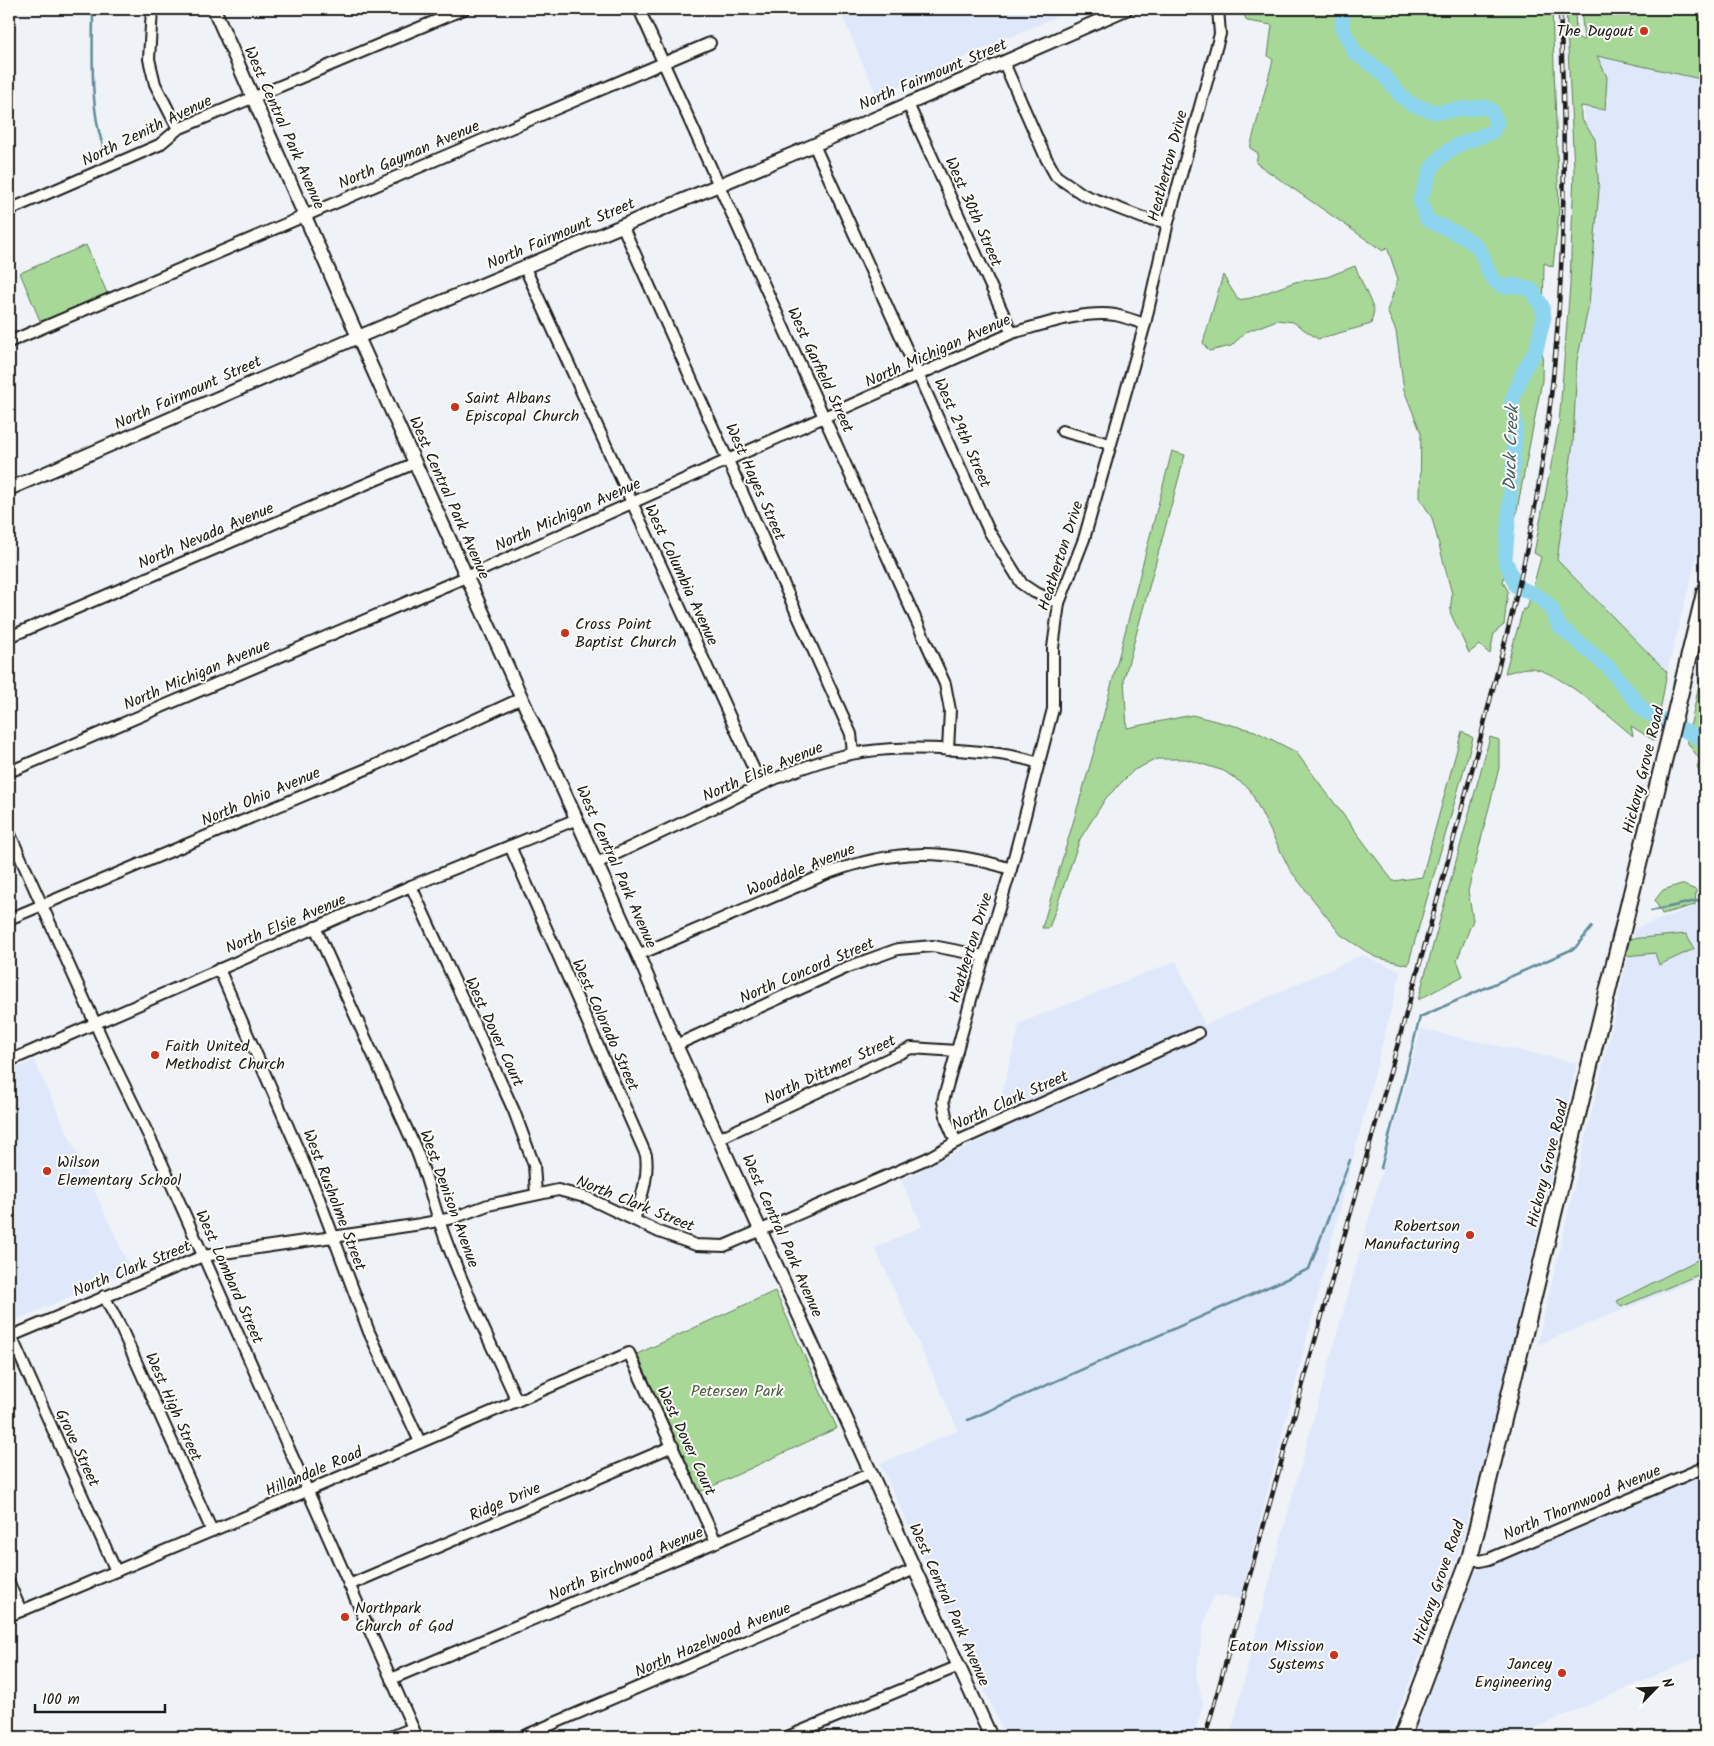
<svg xmlns="http://www.w3.org/2000/svg" width="1714" height="1746" font-family="Kalam,sans-serif">
<style>
.built{fill:#dfe8fa}
.green{fill:#a7d898;stroke:#627a5a}
.lines{fill:none;stroke-linecap:round;stroke-linejoin:round}
.stream{stroke:#608b9b;stroke-width:2.5}
.river{stroke:#8dd5ef;stroke-width:15}
.minor-casing{stroke:#1c1c1c;stroke-width:14}
.tertiary-casing{stroke:#1c1c1c;stroke-width:16}
.secondary-casing{stroke:#1c1c1c;stroke-width:19}
.minor{stroke:#fdfcf7;stroke-width:10}
.tertiary{stroke:#fdfcf7;stroke-width:12}
.secondary{stroke:#fdfcf7;stroke-width:15}
.rail-casing{stroke:#1c1c1c;stroke-width:4.5}
.rail{stroke:#fdfcf7;stroke-width:2.5;stroke-dasharray:8;stroke-linecap:butt}
.poi-dot{fill:#c8321e;stroke:#fdfcf7;stroke-width:2}
.labels{text-anchor:middle;dominant-baseline:central;stroke-width:4;stroke-linejoin:round;paint-order:stroke}
.poi-label{font-size:16px;fill:#1c1c1c;stroke:#fdfcf7;text-anchor:start}
.street-label{font-size:16px;fill:#1c1c1c;stroke:#fdfcf7}
.park-label{font-size:16px;fill:#4d5e47;stroke:#fdfcf7}
.water-label{font-size:18px;font-style:italic;fill:#445d66;stroke:#fdfcf7}
</style>
<rect width="100%" height="100%" fill="#eff3f8"/>
<filter id="ink" filterUnits="userSpaceOnUse"><feTurbulence type="fractalNoise" baseFrequency=".02" numOctaves="2"/><feDisplacementMap in="SourceGraphic" scale="10" xChannelSelector="R" yChannelSelector="G"/><feConvolveMatrix kernelMatrix="1 2 1 2 8 2 1 2 1" color-interpolation-filters="sRGB"/></filter>
<g filter="url(#ink)">
<!-- built -->
<g class="built">
<path d="M839 9H1074L877 96Z"/>
<path d="M1585 54 1705 80V524L1667 672 1544 546 1580 361 1584 231Z"/>
<path d="M1705 903V1276L1537 1345 1635 928Z"/>
<path d="M1362 955 1401 971 1240 1599 1214 1595 1204 1624 1196 1675 1203 1703 1194 1737H1006L880 1464 958 1430 875 1248 922 1226 901 1180 991 1135 1020 1023 1176 961 1205 1025Z"/>
<path d="M1421 1029 1577 1063 1493 1423 1457 1557 1389 1737H1230L1274 1563Z"/>
<path d="M34 1060 131 1270 9 1323V1072Z"/>
<path d="M1705 1471V1554L1698 1558 1705 1576V1654L1515 1737H1413L1475 1571Z"/>
</g>
<!-- green -->
<g class="green">
<path d="M1241 9H1552L1559 210 1553 267 1544 263 1542 381 1503 582 1508 591 1504 625 1494 633 1490 654 1479 645 1469 653 1450 612 1452 594 1432 518 1420 498 1421 433 1404 390 1396 331 1387 311 1398 279 1387 247 1383 251 1256 163 1258 153 1250 148 1273 60 1268 56 1272 25 1247 21Z"/>
<path d="M1566 9H1575L1576 36 1584 41 1581 9H1705V80L1597 56 1607 77 1605 110 1581 106V118L1595 139 1599 190 1589 304 1577 361 1573 443 1557 560 1667 672 1655 741 1631 726 1633 736C1611 718 1555 667 1528 668 1521 668 1512 672 1505 673L1523 609H1527L1541 557 1534 553 1559 424 1570 285 1574 169Z"/>
<path d="M86 245 108 295 41 323 20 273Z"/>
<path d="M1355 266 1374 310 1371 324 1318 339 1293 322 1277 320 1246 332 1231 346 1209 351 1203 343 1223 275 1238 300 1251 298 1295 282 1327 277Z"/>
<path d="M1172 451 1185 455 1124 679 1127 728 1192 715 1255 731 1296 752 1393 881 1422 877 1462 731 1473 738 1408 965 1375 957 1341 935 1290 870 1249 788 1224 771 1186 759H1157L1134 770 1106 798 1080 839 1049 928H1042L1095 748Z"/>
<path d="M1705 656V786L1697 766 1700 760 1687 742Z"/>
<path d="M1490 737 1499 740V768L1468 891 1473 920 1457 960 1463 976 1418 1000Z"/>
<path d="M1681 884 1696 890 1695 905 1662 914 1655 900 1663 890Z"/>
<path d="M1686 934 1694 949 1659 965 1655 953 1626 956 1629 939Z"/>
<path d="M1705 1256V1272L1621 1307 1617 1301Z"/>
<path d="M775 1291 837 1428 700 1492 637 1354Z"/>
</g>
<g class="lines">
<!-- stream -->
<g class="stream">
<path d="M93 9C93 51 89 112 105 151"/>
<path d="M1651 911 1705 899"/>
<path d="M1381 1168 1420 1017 1575 948 1592 927"/>
<path d="M968 1420 1309 1269 1350 1160"/>
</g>
<!-- river -->
<path class="river" d="M1343 9 1342 28 1355 53 1381 72 1400 95 1411 104 1435 112 1485 107 1491 110 1497 123 1492 132 1455 146 1442 156 1432 167 1420 200 1427 220C1442 227 1462 234 1475 245 1490 259 1482 278 1505 287L1513 285 1532 290 1542 306 1544 317 1536 350 1524 370 1512 401 1516 428 1505 560 1516 586 1538 596 1550 606 1559 626 1609 668 1644 711 1705 740"/>
<!-- minor casing -->
<g class="minor-casing">
<g id="minor">
<path d="M152 9 149 59 155 84 178 129"/>
<path d="M639 9 945 684 950 710 948 750"/>
<path d="M1004 63 1046 158 1056 176 1084 195 1143 218 1168 222"/>
<path d="M908 104 1012 333"/>
<path d="M814 145 989 531 1022 584 1034 592 1059 603"/>
<path d="M9 210 159 145 178 129 464 9"/>
<path d="M622 225 851 734 853 753"/>
<path d="M525 268 761 785"/>
<path d="M9 342 710 43"/>
<path d="M1062 431 1110 444"/>
<path d="M9 637 415 463"/>
<path d="M9 772 466 577 1012 333C1042 325 1084 310 1115 315 1125 317 1135 321 1145 324"/>
<path d="M9 832 108 1052 162 1163 417 1737"/>
<path d="M510 846 646 1155C649 1178 641 1198 634 1220"/>
<path d="M597 863C639 843 681 823 724 803 764 783 806 763 851 754 885 747 922 748 957 750 985 752 1012 754 1039 763"/>
<path d="M411 886 514 1111 534 1165 536 1194"/>
<path d="M9 919 376 765 522 698"/>
<path d="M315 927 414 1145C428 1177 434 1210 447 1243 467 1296 493 1348 517 1401"/>
<path d="M638 955 828 873C895 849 943 848 1011 869"/>
<path d="M219 969 317 1193 369 1332 420 1442"/>
<path d="M676 1045 848 967 898 949 933 946 984 956"/>
<path d="M9 1061 411 886 577 819"/>
<path d="M720 1138 911 1048 957 1051"/>
<path d="M956 1142 947 1121 943 1101 972 996 1011 869 1053 709V648L1059 603 1084 539 1145 324 1168 222 1220 34 1218 9"/>
<path d="M104 1296 121 1328 212 1531"/>
<path d="M11 1336 116 1571"/>
<path d="M9 1337 203 1256 421 1224 453 1218 488 1205 558 1190 588 1198 659 1232 696 1245 724 1246 926 1159 956 1142 1198 1033"/>
<path d="M1470 1557 1480 1561 1489 1559 1705 1467"/>
<path d="M9 1583 21 1611"/>
<path d="M349 1585 673 1446"/>
<path d="M9 1616 307 1491 629 1353 716 1542"/>
<path d="M391 1679 716 1542 871 1473"/>
<path d="M391 1737 413 1728"/>
<path d="M522 1737 915 1569"/>
<path d="M787 1737 959 1666"/>
</g>
</g>
<!-- tertiary casing -->
<g class="tertiary-casing">
<g id="tertiary">
<path d="M214 9 358 337 638 955 676 1045 991 1737"/>
<path d="M9 489 358 337 814 145 1126 9"/>
</g>
</g>
<!-- secondary casing -->
<g class="secondary-casing">
<path id="secondary" d="M1402 1737 1470 1557 1705 591"/>
</g>
<!-- minor -->
<use href="#minor" class="minor"/>
<!-- tertiary -->
<use href="#tertiary" class="tertiary"/>
<!-- secondary -->
<use href="#secondary" class="secondary"/>
<!-- rail casing -->
<g class="rail-casing">
<path id="rail" d="M1205 1737C1266 1517 1327 1296 1389 1076 1421 961 1452 847 1482 732 1502 651 1525 571 1538 489 1565 330 1568 169 1560 9"/>
</g>
<!-- rail -->
<use href="#rail" class="rail"/>
</g>
</g>
<!-- markers -->
<g class="poi-dot">
<circle cx="1644" cy="31" r="5"/>
<circle cx="455" cy="407" r="5"/>
<circle cx="565" cy="633" r="5"/>
<circle cx="155" cy="1055" r="5"/>
<circle cx="47" cy="1171" r="5"/>
<circle cx="1470" cy="1235" r="5"/>
<circle cx="345" cy="1617" r="5"/>
<circle cx="1334" cy="1655" r="5"/>
<circle cx="1562" cy="1673" r="5"/>
</g>
<g class="labels">
<!-- poi labels -->
<g class="poi-label">
<text x="1634" y="31" text-anchor="end">The Dugout</text>
<text x="465" y="398">Saint Albans<tspan x="465" dy="18">Episcopal Church</tspan></text>
<text x="575" y="624">Cross Point<tspan x="575" dy="18">Baptist Church</tspan></text>
<text x="165" y="1046">Faith United<tspan x="165" dy="18">Methodist Church</tspan></text>
<text x="57" y="1162">Wilson<tspan x="57" dy="18">Elementary School</tspan></text>
<text x="1460" y="1226" text-anchor="end">Robertson<tspan x="1460" dy="18">Manufacturing</tspan></text>
<text x="355" y="1608">Northpark<tspan x="355" dy="18">Church of God</tspan></text>
<text x="1324" y="1646" text-anchor="end">Eaton Mission<tspan x="1324" dy="18">Systems</tspan></text>
<text x="1552" y="1664" text-anchor="end">Jancey<tspan x="1552" dy="18">Engineering</tspan></text>
</g>
<!-- street labels -->
<g class="street-label">
<text transform="translate(933 75) rotate(-23)">North Fairmount Street</text>
<text transform="translate(284 128) rotate(66)">West Central Park Avenue</text>
<text transform="translate(147 131) rotate(-26)">North Zenith Avenue</text>
<text transform="translate(409 155) rotate(-23)">North Gayman Avenue</text>
<text transform="translate(1168 166) rotate(-75)">Heatherton Drive</text>
<text transform="translate(973 212) rotate(66)">West 30th Street</text>
<text transform="translate(561 234) rotate(-23)">North Fairmount Street</text>
<text transform="translate(938 351) rotate(-24)">North Michigan Avenue</text>
<text transform="translate(820 370) rotate(65)">West Garfield Street</text>
<text transform="translate(188 393) rotate(-24)">North Fairmount Street</text>
<text transform="translate(962 433) rotate(66)">West 29th Street</text>
<text transform="translate(755 482) rotate(66)">West Hayes Street</text>
<text transform="translate(449 498) rotate(66)">West Central Park Avenue</text>
<text transform="translate(568 515) rotate(-24)">North Michigan Avenue</text>
<text transform="translate(206 536) rotate(-23)">North Nevada Avenue</text>
<text transform="translate(1061 556) rotate(-72)">Heatherton Drive</text>
<text transform="translate(681 575) rotate(65)">West Columbia Avenue</text>
<text transform="translate(197 675) rotate(-23)">North Michigan Avenue</text>
<text transform="translate(1644 770) rotate(-76)">Hickory Grove Road</text>
<text transform="translate(763 772) rotate(-23)">North Elsie Avenue</text>
<text transform="translate(261 797) rotate(-23)">North Ohio Avenue</text>
<text transform="translate(616 867) rotate(66)">West Central Park Avenue</text>
<text transform="translate(801 870) rotate(-22)">Wooddale Avenue</text>
<text transform="translate(286 924) rotate(-23)">North Elsie Avenue</text>
<text transform="translate(971 948) rotate(-73)">Heatherton Drive</text>
<text transform="translate(807 971) rotate(-23)">North Concord Street</text>
<text transform="translate(605 1025) rotate(66)">West Colorado Street</text>
<text transform="translate(494 1032) rotate(65)">West Dover Court</text>
<text transform="translate(830 1070) rotate(-25)">North Dittmer Street</text>
<text transform="translate(1010 1101) rotate(-24)">North Clark Street</text>
<text transform="translate(1548 1164) rotate(-76)">Hickory Grove Road</text>
<text transform="translate(449 1199) rotate(70)">West Denison Avenue</text>
<text transform="translate(334 1200) rotate(69)">West Rusholme Street</text>
<text transform="translate(635 1204) rotate(22)">North Clark Street</text>
<text transform="translate(782 1236) rotate(66)">West Central Park Avenue</text>
<text transform="translate(132 1269) rotate(-22)">North Clark Street</text>
<text transform="translate(229 1277) rotate(66)">West Lombard Street</text>
<text transform="translate(173 1407) rotate(66)">West High Street</text>
<text transform="translate(686 1441) rotate(65)">West Dover Court</text>
<text transform="translate(77 1448) rotate(65)">Grove Street</text>
<text transform="translate(314 1472) rotate(-23)">Hillandale Road</text>
<text transform="translate(505 1502) rotate(-23)">Ridge Drive</text>
<text transform="translate(1582 1503) rotate(-23)">North Thornwood Avenue</text>
<text transform="translate(626 1564) rotate(-23)">North Birchwood Avenue</text>
<text transform="translate(1439 1583) rotate(-71)">Hickory Grove Road</text>
<text transform="translate(949 1605) rotate(66)">West Central Park Avenue</text>
<text transform="translate(713 1640) rotate(-23)">North Hazelwood Avenue</text>
</g>
<!-- park labels -->
<g class="park-label">
<text x="737" y="1391">Petersen Park</text>
</g>
<!-- water labels -->
<g class="water-label">
<text transform="translate(1512 448) rotate(-88)">Duck Creek</text>
</g>
</g>
<!-- margin -->
<rect width="1714" height="1746" fill="none" stroke="#fdfcf7" stroke-width="30"/>
<rect x="15" y="15" width="1684" height="1716" fill="none" stroke="#1c1c1c" stroke-width="2" filter="url(#ink)"/>
<!-- north arrow -->
<g transform="translate(1656 1688) rotate(66)" stroke="#fdfcf7" stroke-width="4" paint-order="stroke">
<path d="M0-4L9 19L0 12L-9 19Z" fill="#1c1c1c"/>
<text y="-8" font-size="14" font-weight="bold" text-anchor="middle" fill="#1c1c1c">N</text>
</g>
<!-- scale -->
<path d="M35 1704v8h130v-8" fill="none" stroke="#1c1c1c" stroke-width="2.5"/>
<text x="42" y="1704" font-size="15" fill="#1c1c1c" stroke="#fdfcf7" stroke-width="4" paint-order="stroke">100 m</text>
</svg>
